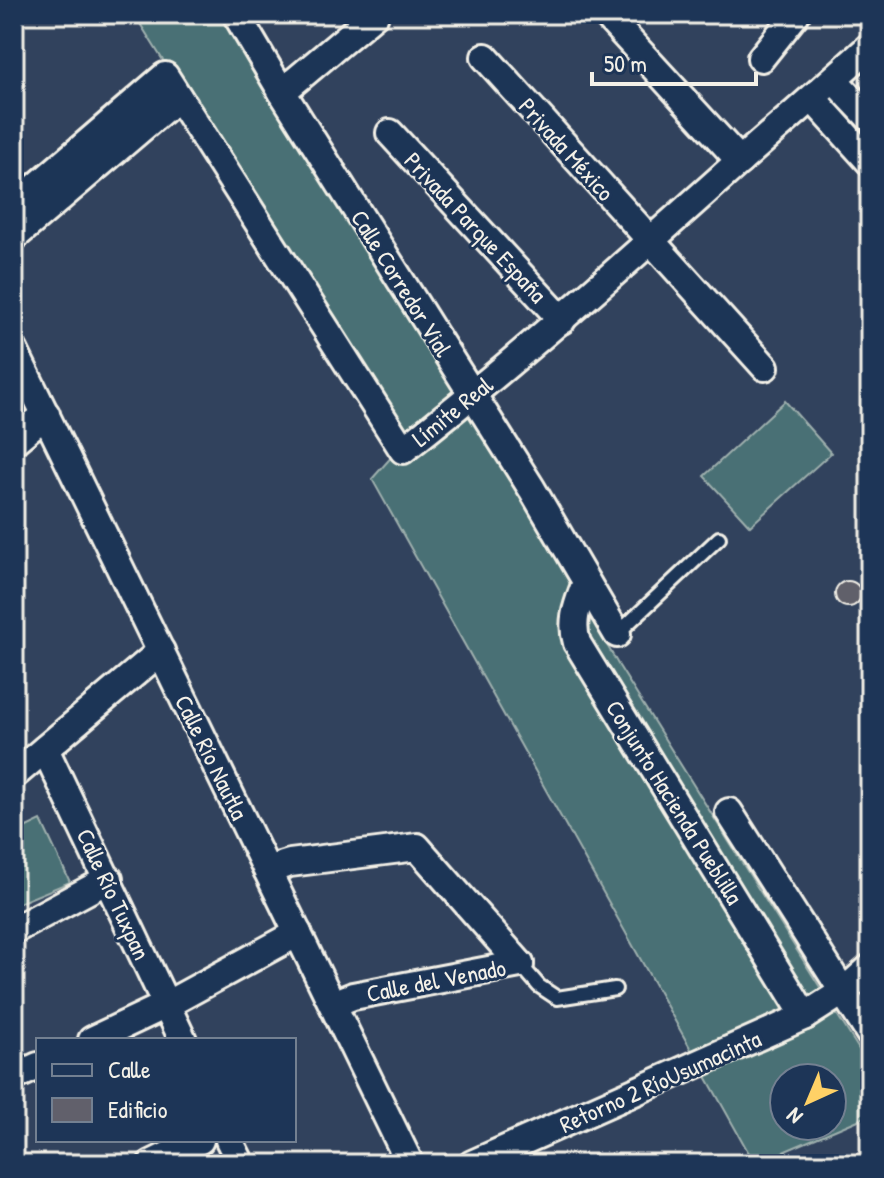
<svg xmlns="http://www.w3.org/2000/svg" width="884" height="1178" font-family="'Patrick Hand',sans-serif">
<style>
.grass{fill:#4a7074;stroke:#9fb0ae;stroke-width:2;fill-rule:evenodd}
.building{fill:#61606b;stroke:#f4f1e8;stroke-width:2}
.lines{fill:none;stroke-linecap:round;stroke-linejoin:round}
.lane-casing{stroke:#f4f1e8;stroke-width:18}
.street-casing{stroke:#f4f1e8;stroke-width:32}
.lane{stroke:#1d3557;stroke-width:12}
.street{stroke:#1d3557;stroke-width:26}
.labels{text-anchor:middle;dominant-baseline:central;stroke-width:6;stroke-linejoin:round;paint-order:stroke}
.street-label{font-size:24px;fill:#f4f1e8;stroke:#1d3557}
</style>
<rect width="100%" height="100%" fill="#31425d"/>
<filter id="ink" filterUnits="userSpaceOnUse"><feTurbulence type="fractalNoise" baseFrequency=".0125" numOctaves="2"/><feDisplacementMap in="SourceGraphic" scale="16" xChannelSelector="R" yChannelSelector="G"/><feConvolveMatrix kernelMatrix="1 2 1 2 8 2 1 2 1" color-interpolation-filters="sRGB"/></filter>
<g filter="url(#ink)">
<!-- grass -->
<g class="grass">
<path d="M134 14H236L466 398 619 666 870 1067V1115L755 1164 372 479 403 444ZM784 1078H832V1126H784Z"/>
<path d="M785 401 831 453 750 526 704 476Z"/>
<path d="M41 820 70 882 14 905V833Z"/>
</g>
<!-- building -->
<circle class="building" cx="848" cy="594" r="13"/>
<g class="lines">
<!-- lane casing -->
<g class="lane-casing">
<g id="lane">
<path d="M617 634 719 538"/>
<path d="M520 964 539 986 557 998 615 989"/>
</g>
</g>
<!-- street casing -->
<g class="street-casing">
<g id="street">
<path d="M236 14 282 92 532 489 617 634"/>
<path d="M605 14 740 161"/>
<path d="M485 57 765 367"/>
<path d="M761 58 796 14"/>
<path d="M834 80 870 118"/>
<path d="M282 92 375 14"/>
<path d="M813 99 870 162"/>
<path d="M390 133 562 320"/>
<path d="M14 206 165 76 403 450C514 363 618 270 723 176 772 132 822 90 870 46"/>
<path d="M14 237 178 97"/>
<path d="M14 350 410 1164"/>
<path d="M14 441 46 414"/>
<path d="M586 582C578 604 570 620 577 643L805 1016"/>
<path d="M45 749 183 1040"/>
<path d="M14 775 161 651"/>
<path d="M729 812 870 1034"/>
<path d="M267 870 290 863 417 847 520 964"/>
<path d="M14 930 109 879"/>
<path d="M333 1004 353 996 520 964"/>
<path d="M92 1040 166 1005 298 933"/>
<path d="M14 1077 38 1066"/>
<path d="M229 1140 241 1164"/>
<path d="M151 1164 200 1140"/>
<path d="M472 1164 805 1016 844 991 870 968"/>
</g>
</g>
<!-- lane -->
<use href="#lane" class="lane"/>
<!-- street -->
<use href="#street" class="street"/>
</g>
</g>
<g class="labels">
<!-- street labels -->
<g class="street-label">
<text transform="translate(567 149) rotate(48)">Privada México</text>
<text transform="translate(476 227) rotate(47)">Privada Parque España</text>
<text transform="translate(402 283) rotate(58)">Calle Corredor Vial</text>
<text transform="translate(452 411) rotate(-39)">Límite Real</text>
<text transform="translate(212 757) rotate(64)">Calle Río Nautla</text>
<text transform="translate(675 802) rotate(58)">Conjunto Hacienda Pueblilla</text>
<text transform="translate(114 894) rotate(65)">Calle Río Tuxpan</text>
<text transform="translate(436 980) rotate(-11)">Calle del Venado</text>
<text transform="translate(660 1081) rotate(-24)">Retorno 2 RíoUsumacinta</text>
</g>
</g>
<!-- margin -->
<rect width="884" height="1178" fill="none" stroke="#1d3557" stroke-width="48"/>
<rect x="24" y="24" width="836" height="1130" fill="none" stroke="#f4f1e8" stroke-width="3" filter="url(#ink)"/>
<!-- legend -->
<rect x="36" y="1038" width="260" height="104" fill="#1d3557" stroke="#738091" stroke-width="2"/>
<rect x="52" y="1064" width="40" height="12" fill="#1d3557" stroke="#738091" stroke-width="2"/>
<text x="108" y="1078" font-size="24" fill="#f4f1e8">Calle</text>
<rect x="52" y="1098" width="40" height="24" fill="#61606b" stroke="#738091" stroke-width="2"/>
<text x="108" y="1118" font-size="24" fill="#f4f1e8">Edificio</text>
<!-- north arrow -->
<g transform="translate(808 1102) rotate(224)"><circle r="38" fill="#1d3557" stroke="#738091" stroke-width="2"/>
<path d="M0-6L14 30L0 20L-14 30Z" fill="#ffd166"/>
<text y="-12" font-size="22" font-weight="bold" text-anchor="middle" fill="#f4f1e8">N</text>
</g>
<!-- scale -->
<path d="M592 72v12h164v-12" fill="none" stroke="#f4f1e8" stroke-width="4"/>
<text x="604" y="72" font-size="24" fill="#f4f1e8" stroke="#1d3557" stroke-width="6" paint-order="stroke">50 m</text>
</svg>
